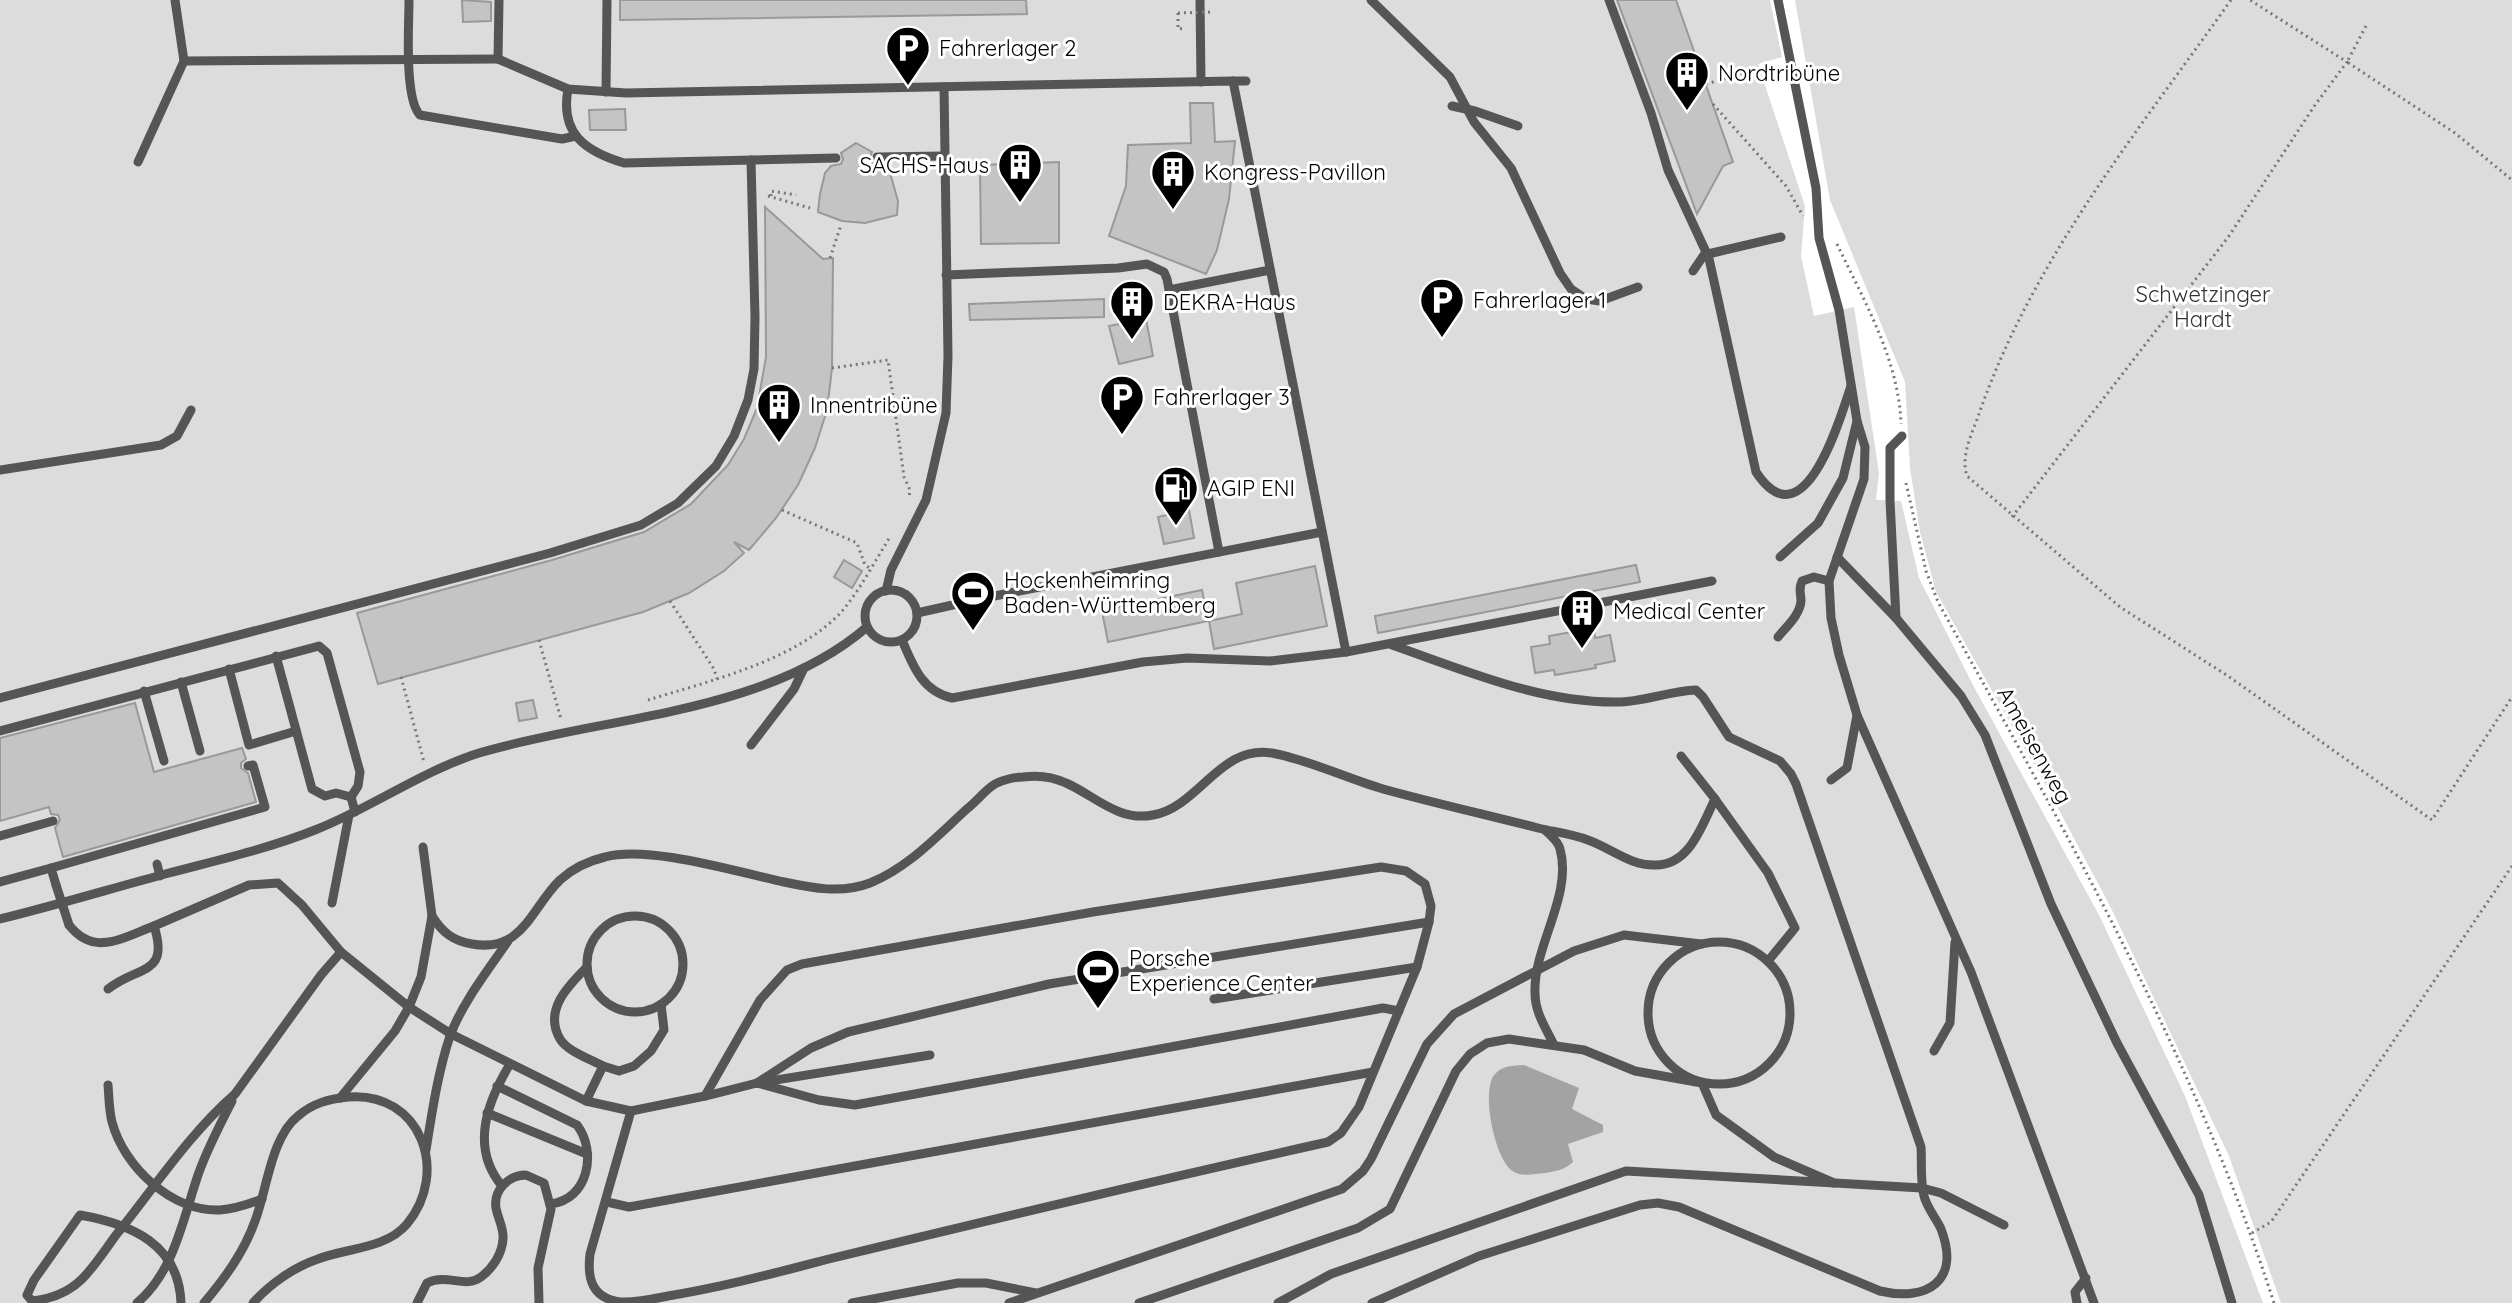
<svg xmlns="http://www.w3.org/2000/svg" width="2512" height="1303" font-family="Quicksand,sans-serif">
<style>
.green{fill:#dcdcdc}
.water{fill:#a3a3a3}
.building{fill:#c4c4c4;stroke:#999;stroke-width:2}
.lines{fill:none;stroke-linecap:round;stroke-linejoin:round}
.path{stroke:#777;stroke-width:3;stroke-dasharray:2 4;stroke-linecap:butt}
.lane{stroke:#555;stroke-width:9}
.path-bridge{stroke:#777;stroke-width:3;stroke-dasharray:2 4;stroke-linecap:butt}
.lane-bridge{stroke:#555;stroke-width:9}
.labels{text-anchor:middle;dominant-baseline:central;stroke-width:6;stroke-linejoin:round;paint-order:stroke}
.poi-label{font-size:22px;fill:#000;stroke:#fff;text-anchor:start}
.park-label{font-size:22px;fill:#333;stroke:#fff}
.street-label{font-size:22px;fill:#000;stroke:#fff}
</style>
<rect width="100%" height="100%" fill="#fff"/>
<!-- green -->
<g class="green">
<path d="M0 0H1770L1782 57 1758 64 1805 206 1801 256 1814 316 1854 307 1879 473 1876 500 1901 501 1919 578 1974 687 2099 915 2185 1096 2263 1303H0Z"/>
<path d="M1795 0H2512V1303H2281L2229 1156 2111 908 2050 793 1936 592 1920 532 1910 468 1905 382 1830 200Z"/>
</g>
<!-- water -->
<path class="water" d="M1524 1065 1579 1088 1572 1109 1603 1125V1132L1568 1144 1573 1162C1564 1170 1557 1171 1545 1173 1535 1174 1523 1177 1514 1172 1495 1163 1480 1089 1495 1074 1503 1065 1513 1066 1524 1065Z"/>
<!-- building -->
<g class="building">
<path d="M462 0 491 2V21L463 22Z"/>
<path d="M620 0H1026L1027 14 620 20Z"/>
<path d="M1617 0H1676L1733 162 1723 166 1697 214Z"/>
<path d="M1190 103H1213L1215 142 1235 141 1229 199 1217 250 1206 274 1109 236 1126 186 1128 145 1191 143Z"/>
<path d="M625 109 626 130H590L589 110Z"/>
<path d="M856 143 872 152 870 158 873 163 883 164 889 169 898 201 897 215 865 223 842 221 818 212 820 194 825 173 831 166 841 164 843 159 841 153Z"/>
<path d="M1059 162V243L981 244 980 165Z"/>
<path d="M765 207 823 259 833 258 832 368 827 410 815 448 798 485 776 518 749 550 734 542 744 553 724 571 689 593 643 612 378 684 357 613 552 560 644 532 691 504 728 465 744 439 757 408 766 357Z"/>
<path d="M1104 299V317L970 320 969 304Z"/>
<path d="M1146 319 1153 356 1119 364 1109 326Z"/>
<path d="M1189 510 1194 538 1164 544 1158 517Z"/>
<path d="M844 560 862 571 852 588 834 577Z"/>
<path d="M1636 565 1640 582 1378 633 1375 616Z"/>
<path d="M1315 566 1327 626 1214 649 1209 621 1242 614 1236 583Z"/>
<path d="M1202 590 1208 621 1108 642 1102 611Z"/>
<path d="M1594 628 1595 638 1610 635 1615 661 1595 665 1596 668 1555 675 1554 670 1535 673 1531 647 1550 644 1549 636Z"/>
<path d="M533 700 537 718 519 721 516 703Z"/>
<path d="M135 703 154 772 242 748 246 759 241 763V768L248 773 256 802 63 857 55 828 60 820 58 815 51 814 49 807 0 821V738Z"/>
</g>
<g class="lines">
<!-- path -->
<g class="path">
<path d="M2231 0C2138 131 2034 258 1980 411 1973 432 1960 455 1967 476L2120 607 2228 676 2432 820 2512 697"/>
<path d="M1178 13V29L1185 28"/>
<path d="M2366 26 2347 62 2455 133 2512 180"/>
<path d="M1706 84 1775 64"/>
<path d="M1713 104 1786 186 1803 216"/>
<path d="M768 196 810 208"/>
<path d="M771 196V191L796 195"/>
<path d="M1837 244C1864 301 1899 360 1901 424"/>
<path d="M830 258 841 225"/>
<path d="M832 368 888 360 904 477 910 490 909 498"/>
<path d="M1906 483 1926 571 1938 602C2064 829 2194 1055 2274 1303"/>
<path d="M782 510 857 543 865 565 871 569"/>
<path d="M2012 517 2229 236 2315 105 2347 62 2250 0"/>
<path d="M670 601 714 669 717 679"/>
<path d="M539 640 561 719"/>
<path d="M401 677 424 762"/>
<path d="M648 700C709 681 799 660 843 610 861 588 875 561 890 537"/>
<path d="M2252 1233 2271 1222 2512 866"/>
</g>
<!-- lane -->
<g class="lane">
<path d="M409 0C409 24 404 99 420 115L562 139 576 136"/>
<path d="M499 0 498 59 568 89 626 93 1233 81 1346 652 1712 581"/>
<path d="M1200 0 1201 82"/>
<path d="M1371 0 1450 77 1474 122 1511 168 1560 273 1571 289 1586 299 1600 301 1638 287"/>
<path d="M1609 0 1651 113 1668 170 1706 252 1708 254 1781 237"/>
<path d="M1778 0 1816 188 1819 238 1839 310 1857 421 1843 478 1818 523 1780 557"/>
<path d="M184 61 498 59"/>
<path d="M1233 81H1246"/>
<path d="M568 89C560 133 584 151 624 163L836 158"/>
<path d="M606 92 607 0"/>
<path d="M1452 106 1475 111 1518 126"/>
<path d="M877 157 944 156"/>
<path d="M138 162 184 61 175 0"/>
<path d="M1708 254 1756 472C1804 545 1840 419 1851 386"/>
<path d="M1693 271 1706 252"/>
<path d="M946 275 1118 268 1147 264 1164 272 1167 279 1219 552"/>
<path d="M1169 290 1270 270"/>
<path d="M1857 421 1865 447 1864 479 1829 581 1831 618 1839 655 1857 715 1971 972 2094 1303"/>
<path d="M0 470 161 445 177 436 191 410"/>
<path d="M1837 557 1896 618 1961 696 1985 735 2051 904 2117 1043 2199 1195 2232 1303"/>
<circle cx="891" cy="616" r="26"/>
<path d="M886 591 891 570 926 500 946 413 948 356 944 87"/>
<path d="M917 613 984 598 1322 532"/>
<path d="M1896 618 1890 501V448L1902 436"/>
<path d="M1778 637C1786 627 1800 615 1801 601 1801 592 1798 590 1802 581L1814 577 1829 581"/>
<path d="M902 640C913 666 922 691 952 698L1143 662 1187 658 1270 661 1346 652"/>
<path d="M276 656 312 789 325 796 336 793 351 797"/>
<path d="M229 669 249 745 296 731"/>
<path d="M181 682 200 751"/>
<path d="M144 691 164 761"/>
<path d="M0 698 550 553 641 525 678 503 716 466 734 436 748 400 754 369 755 317 751 160"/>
<path d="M0 731 319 646 327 653 360 772 358 786 351 797 355 812"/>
<path d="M751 745 794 689 804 668"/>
<path d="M1831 780 1847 768 1857 715"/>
<path d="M1715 799 1768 873 1795 928 1768 961"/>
<path d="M1545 830C1550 835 1559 842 1560 849 1573 895 1533 947 1535 993 1535 1013 1546 1028 1554 1045"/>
<path d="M0 836 53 821"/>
<path d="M157 864 160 876"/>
<path d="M0 882 51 868"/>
<path d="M56 885 51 868 265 807 253 765 248 766"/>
<path d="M332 903 349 815"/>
<path d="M432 916C442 932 453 941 472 944 523 953 531 908 560 880 572 869 588 861 605 857 649 845 737 872 784 882 812 888 842 894 870 883 908 868 938 835 968 808 977 801 985 790 995 784 1002 780 1015 777 1023 777 1037 775 1053 777 1066 783 1094 795 1118 822 1153 815 1199 807 1220 744 1272 753 1309 760 1346 778 1383 789 1434 803 1487 815 1538 828 1555 832 1572 834 1588 840 1611 848 1630 866 1656 865 1690 865 1702 825 1715 799L1681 756"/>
<circle cx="635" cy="964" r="48"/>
<path d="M0 919C57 905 113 888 169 873 218 860 267 849 315 830 371 808 422 771 479 753 603 716 765 715 867 627"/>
<path d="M69 925C94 957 122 938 154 926 170 976 138 965 108 989"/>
<path d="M154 926 249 885 278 883 302 905 341 952"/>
<circle cx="1719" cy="1013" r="71"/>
<path d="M587 967C569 985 543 1010 560 1039 567 1051 590 1059 603 1066"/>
<path d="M1214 999 1417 967"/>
<path d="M1934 1051 1950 1023 1955 942"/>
<path d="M757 1083 811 1048 848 1032 1049 984 1429 922"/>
<path d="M757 1083 819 1100 855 1105 1383 1008 1399 1011"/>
<path d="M108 1085C109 1097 109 1110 112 1122 124 1167 172 1212 220 1210 234 1209 249 1204 262 1199"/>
<path d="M497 1086 577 1125C597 1151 589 1200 550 1204"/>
<path d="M706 1096 757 1083 930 1055"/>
<path d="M340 1098 395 1031 409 1007 421 977 432 916 423 847"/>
<path d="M586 1101 603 1066 619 1071 634 1066 651 1051 664 1030 661 1004"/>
<path d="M487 1113 587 1154"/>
<path d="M426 1150C432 1112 438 1072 450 1036 462 1003 489 969 508 941"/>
<path d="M502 1186C470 1148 487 1102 510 1064"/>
<path d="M607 1202 629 1207 1373 1072"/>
<path d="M137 1303C174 1272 183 1219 198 1175 207 1149 220 1125 232 1101"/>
<path d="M181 1303C179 1244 131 1224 80 1215L34 1280 27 1295 32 1301C50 1299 69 1292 82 1279 95 1266 105 1250 116 1235 154 1188 189 1134 235 1094L321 975 341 952 409 1007 451 1034 586 1101 631 1111 590 1254C587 1279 592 1298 620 1302 636 1303 653 1299 668 1296 724 1287 779 1272 833 1258 998 1218 1162 1179 1328 1142L1341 1133 1359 1107 1417 967 1429 922 1431 906 1425 884 1406 871 1381 867 1093 912 802 964 787 970 760 1000 705 1096 631 1111"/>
<path d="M204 1303C225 1278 244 1252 255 1221 267 1190 271 1137 298 1116 313 1103 329 1099 348 1097 421 1091 450 1172 407 1224 386 1249 346 1248 318 1259 294 1267 270 1284 253 1303"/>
<path d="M417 1303 427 1283C448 1273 465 1289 481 1277 493 1268 502 1254 503 1239 504 1228 498 1219 496 1208 493 1190 509 1175 526 1175L544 1183 551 1209 538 1268 539 1303"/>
<path d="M852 1303 958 1283H986L1036 1293"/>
<path d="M1009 1303 1342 1189 1363 1171 1371 1159 1427 1044 1454 1014 1574 951 1624 935 1701 944"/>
<path d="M1139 1303 1358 1228 1390 1209 1456 1071 1470 1054 1487 1043 1509 1039 1584 1050 1635 1071 1702 1083 1716 1115 1774 1157 1834 1183"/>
<path d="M1278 1303 1331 1274 1626 1171 1922 1188 1941 1193 2004 1225"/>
<path d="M1372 1303 1479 1256 1640 1205 1658 1203 1679 1207 1880 1291C1927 1302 1961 1281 1941 1229 1936 1218 1927 1208 1924 1196 1920 1181 1922 1163 1921 1147L1796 784 1791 774 1780 761 1729 737 1703 697 1696 690C1669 691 1643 702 1617 702 1540 703 1464 670 1392 645"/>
<path d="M2077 1303 2075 1292 2086 1278"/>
</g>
<!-- path-bridge -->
<path class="path-bridge" d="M1178 13 1214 12"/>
<!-- lane-bridge -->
<path class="lane-bridge" d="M56 885 69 925"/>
</g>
<!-- icons -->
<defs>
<g id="parking-pin" transform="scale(2.3)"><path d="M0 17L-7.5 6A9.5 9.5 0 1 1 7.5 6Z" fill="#000" stroke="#fff"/><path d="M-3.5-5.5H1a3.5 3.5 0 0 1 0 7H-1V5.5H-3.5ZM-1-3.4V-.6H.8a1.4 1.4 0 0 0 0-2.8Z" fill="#fff"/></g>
<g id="building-pin" transform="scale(2.3)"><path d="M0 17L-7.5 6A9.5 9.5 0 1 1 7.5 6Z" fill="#000" stroke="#fff"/><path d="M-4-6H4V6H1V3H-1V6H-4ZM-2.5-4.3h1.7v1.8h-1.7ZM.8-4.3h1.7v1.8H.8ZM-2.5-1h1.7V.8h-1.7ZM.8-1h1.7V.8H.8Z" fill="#fff"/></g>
<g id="fuel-pin" transform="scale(2.3)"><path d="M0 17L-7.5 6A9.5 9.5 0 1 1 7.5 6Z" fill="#000" stroke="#fff"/><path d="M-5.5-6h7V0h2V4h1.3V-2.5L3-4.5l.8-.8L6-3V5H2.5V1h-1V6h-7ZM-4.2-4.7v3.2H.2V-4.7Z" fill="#fff"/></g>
<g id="stadium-pin" transform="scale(2.3)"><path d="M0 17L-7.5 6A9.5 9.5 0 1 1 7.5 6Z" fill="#000" stroke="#fff"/><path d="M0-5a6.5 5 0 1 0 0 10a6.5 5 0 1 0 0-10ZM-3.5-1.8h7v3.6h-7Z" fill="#fff"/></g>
</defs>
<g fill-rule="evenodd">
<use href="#parking-pin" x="908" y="48"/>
<use href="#building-pin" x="1687" y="73"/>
<use href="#building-pin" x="1020" y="165"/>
<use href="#building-pin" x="1173" y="172"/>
<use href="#parking-pin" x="1442" y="300"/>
<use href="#building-pin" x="1132" y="302"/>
<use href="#parking-pin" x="1122" y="397"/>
<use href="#building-pin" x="779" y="405"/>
<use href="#fuel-pin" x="1176" y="488"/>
<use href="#stadium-pin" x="973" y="593"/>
<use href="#building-pin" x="1582" y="611"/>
<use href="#stadium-pin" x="1098" y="971"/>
</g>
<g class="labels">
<!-- poi labels -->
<g class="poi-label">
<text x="939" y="48">Fahrerlager 2</text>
<text x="1718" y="73">Nordtribüne</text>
<text x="989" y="165" text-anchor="end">SACHS-Haus</text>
<text x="1204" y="172">Kongress-Pavillon</text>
<text x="1473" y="300">Fahrerlager 1</text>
<text x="1163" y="302">DEKRA-Haus</text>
<text x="1153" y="397">Fahrerlager 3</text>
<text x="810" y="405">Innentribüne</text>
<text x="1207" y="488">AGIP ENI</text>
<text x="1004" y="580">Hockenheimring<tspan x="1004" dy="25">Baden-Württemberg</tspan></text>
<text x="1613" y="611">Medical Center</text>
<text x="1129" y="958">Porsche<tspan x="1129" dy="25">Experience Center</tspan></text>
</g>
<!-- park labels -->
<g class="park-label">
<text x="2203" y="294">Schwetzinger<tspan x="2203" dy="25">Hardt</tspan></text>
</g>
<!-- street labels -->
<g class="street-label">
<text transform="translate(2035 745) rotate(61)">Ameisenweg</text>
</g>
</g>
</svg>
